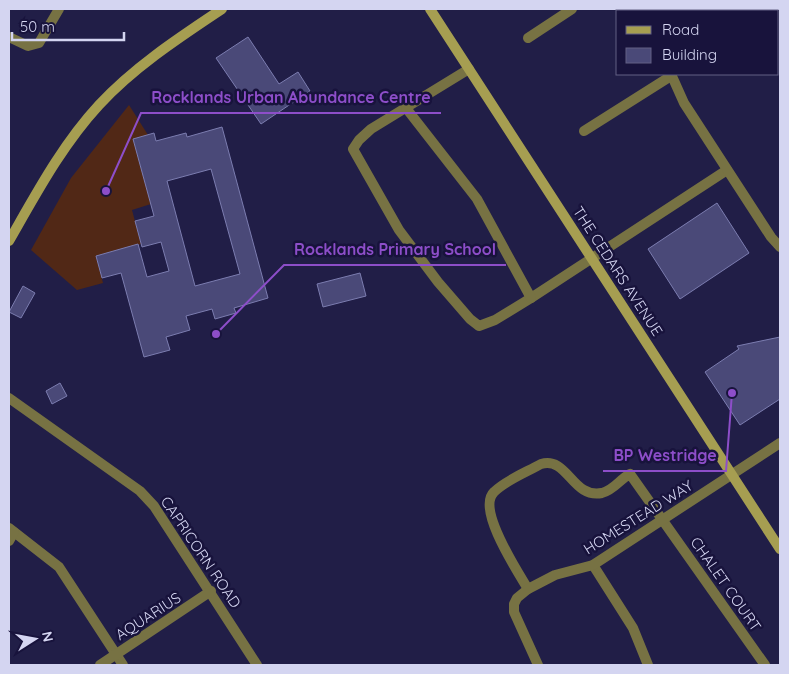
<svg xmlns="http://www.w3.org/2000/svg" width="789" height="674" font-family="Quicksand,sans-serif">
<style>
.garden{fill:#512816}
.building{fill:#4a4978;stroke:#7c7db0;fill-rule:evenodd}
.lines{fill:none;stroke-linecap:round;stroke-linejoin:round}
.street{stroke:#777243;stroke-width:10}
.secondary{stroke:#a69e51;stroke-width:10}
.labels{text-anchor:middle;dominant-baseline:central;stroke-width:5;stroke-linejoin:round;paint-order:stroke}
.street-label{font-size:15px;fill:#d4d5f1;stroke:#18133c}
.leader{fill:none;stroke:#8d4ec9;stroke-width:2}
.callout-dot{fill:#8d4ec9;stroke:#18133c;stroke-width:2}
.callout-label{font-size:16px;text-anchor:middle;font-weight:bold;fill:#8d4ec9;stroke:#18133c;stroke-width:5;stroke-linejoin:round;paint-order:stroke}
</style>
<rect width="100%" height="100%" fill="#211e47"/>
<!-- garden -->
<path class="garden" d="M129 105 148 135 133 139 151 204 132 210 141 244 96 256 103 283 77 290 31 250 71 178Z"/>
<!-- building -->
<g class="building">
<path d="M248 37 279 84 298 72 310 91 261 124 216 58Z"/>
<path d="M222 127 268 298 234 308 236 313 215 319 212 309 186 316 190 330 166 337 170 350 144 357 121 273 102 278 96 256 138 244 147 277 169 271 161 242 142 247 135 221 154 216 133 139 154 133 156 141 186 133 187 137ZM211 169 240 274 195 286 167 181Z"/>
<path d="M717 203 749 253 680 299 648 249Z"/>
<path d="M360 273 366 296 323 307 317 284Z"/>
<path d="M23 286 35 293 21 318 9 312Z"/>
<path d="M780 337V399L740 425 705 372 739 349 737 346Z"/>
<path d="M60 383 67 396 52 404 46 391Z"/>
</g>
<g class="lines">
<!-- street -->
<g class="street">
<path d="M647 9 648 11"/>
<path d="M770 11 773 9"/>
<path d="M9 37 28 46 39 43 59 9"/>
<path d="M528 38 572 9"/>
<path d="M469 69 371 129 359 140 353 149 399 230 438 282 470 319 479 326 495 320 531 298 727 170"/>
<path d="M671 74 684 103 771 237 780 247"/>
<path d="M406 108 477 199 531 298"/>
<path d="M584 131 671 76"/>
<path d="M9 398 140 491 154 506 257 665"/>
<path d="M9 528 59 567 123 665"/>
<path d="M9 541 14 532"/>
<path d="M593 565 633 628 648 665"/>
<path d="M528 589C518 572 476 509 494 492 506 480 527 472 541 464 568 456 572 499 602 493 614 490 620 479 630 474L765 665"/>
<path d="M100 665 211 591"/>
<path d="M538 665 514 612V604L517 598 528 589 555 575 593 565 780 443"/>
</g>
<!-- secondary -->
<g class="secondary">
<path d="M430 9 780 549"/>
<path d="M9 241C36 194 62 145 99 105 134 67 180 37 222 9"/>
</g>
</g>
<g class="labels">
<!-- street labels -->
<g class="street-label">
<text transform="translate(618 271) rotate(57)">THE CEDARS AVENUE</text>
<text transform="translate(638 517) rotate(-32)">HOMESTEAD WAY</text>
<text transform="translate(201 552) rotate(56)">CAPRICORN ROAD</text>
<text transform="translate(726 584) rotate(55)">CHALET COURT</text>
<text transform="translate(148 616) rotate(-33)">AQUARIUS</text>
</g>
</g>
<!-- callouts -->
<path class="leader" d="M106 191L141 113H441M216 334L284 265H506M732 393L726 471H603"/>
<g class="callout-dot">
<circle cx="106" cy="191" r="5"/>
<circle cx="216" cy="334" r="5"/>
<circle cx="732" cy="393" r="5"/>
</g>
<g class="callout-label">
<text x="291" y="103">Rocklands Urban Abundance Centre</text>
<text x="395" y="255">Rocklands Primary School</text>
<text x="665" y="461">BP Westridge</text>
</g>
<!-- border -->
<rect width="789" height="674" fill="none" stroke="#d4d5f1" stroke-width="20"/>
<!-- legend -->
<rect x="616" y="10" width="162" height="65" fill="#18133c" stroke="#636184"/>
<rect x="626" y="26" width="25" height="8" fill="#a69e51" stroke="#636184"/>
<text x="662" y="35" font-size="15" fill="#d4d5f1">Road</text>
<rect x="626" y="48" width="25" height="15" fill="#4a4978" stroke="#636184"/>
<text x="662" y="60" font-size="15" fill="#d4d5f1">Building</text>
<!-- north arrow -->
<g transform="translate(35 639) rotate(79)" stroke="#18133c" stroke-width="4" paint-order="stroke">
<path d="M0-4L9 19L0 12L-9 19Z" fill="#d4d5f1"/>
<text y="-8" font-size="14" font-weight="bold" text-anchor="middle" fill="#d4d5f1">N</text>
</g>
<!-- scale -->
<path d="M12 32v8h112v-8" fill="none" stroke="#d4d5f1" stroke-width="2.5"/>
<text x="20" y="32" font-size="15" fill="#d4d5f1" stroke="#18133c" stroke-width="4" paint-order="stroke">50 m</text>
</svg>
